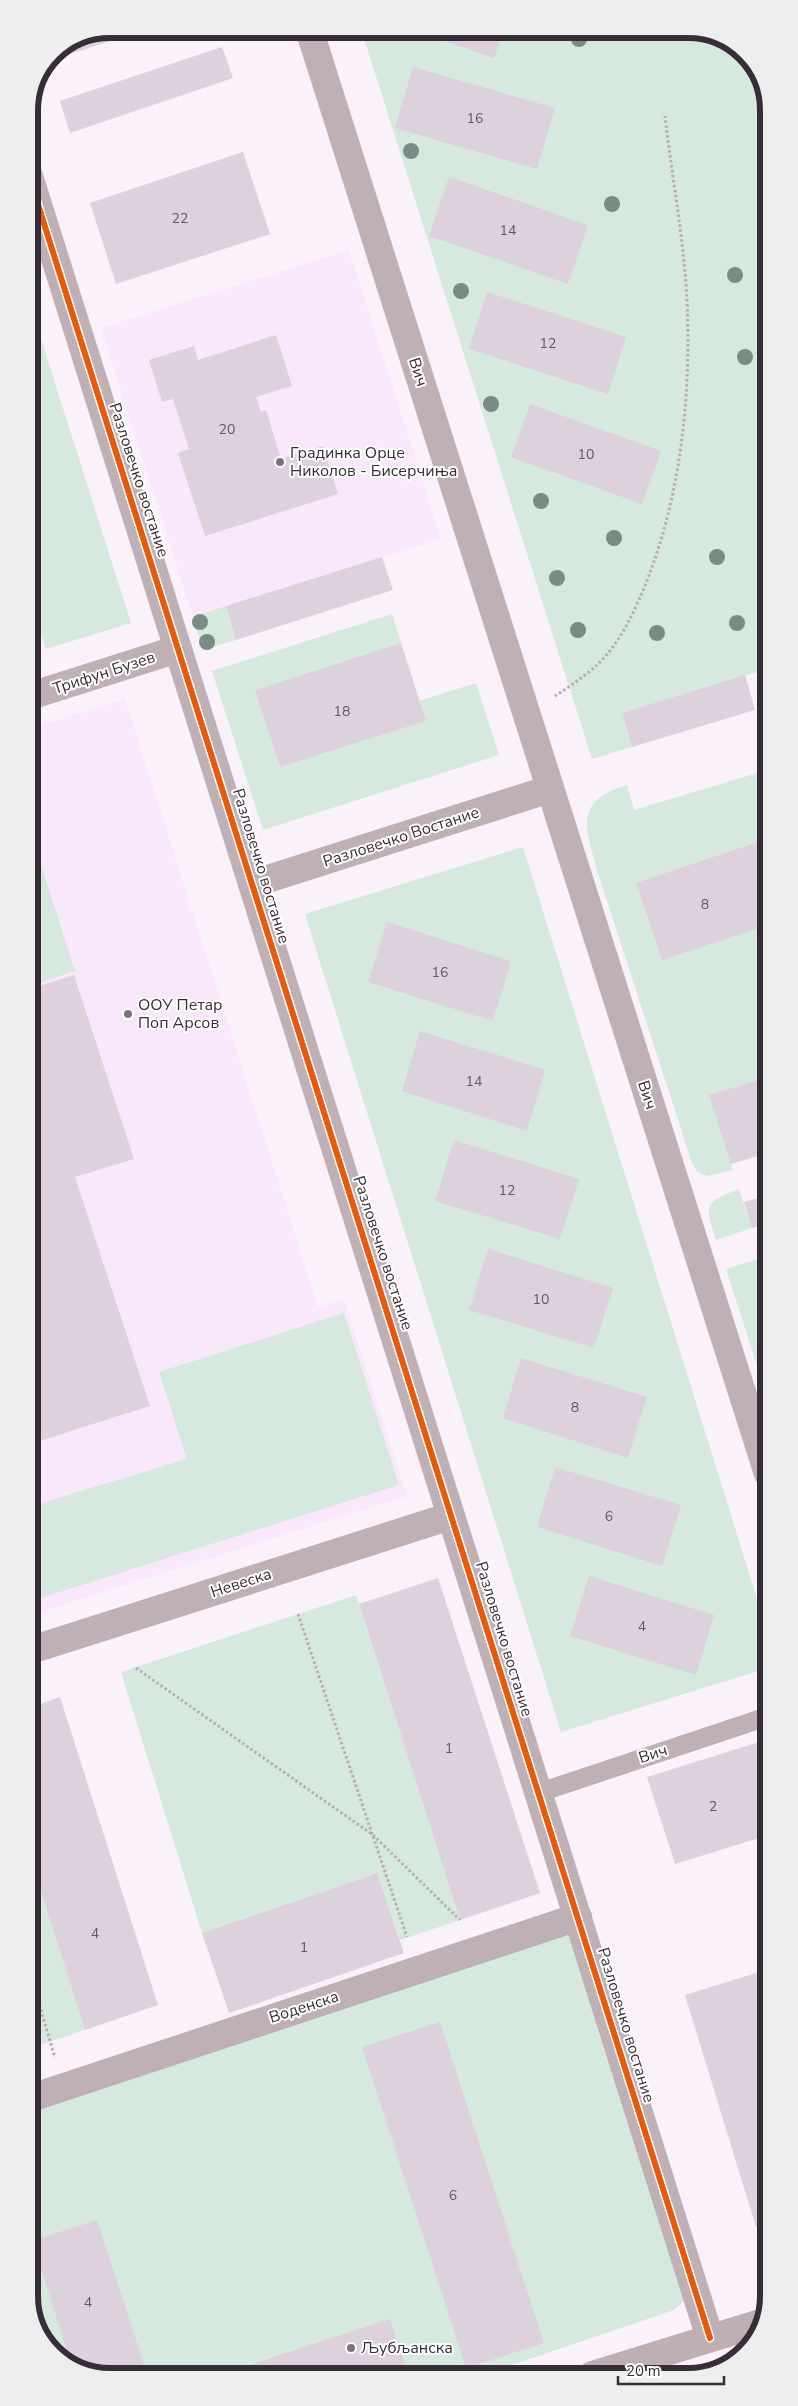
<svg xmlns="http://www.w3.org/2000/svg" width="798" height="2406" font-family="'Nunito Sans',sans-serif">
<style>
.built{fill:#f9e8fb}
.green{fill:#d6e9de}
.building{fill:#dcd1dd}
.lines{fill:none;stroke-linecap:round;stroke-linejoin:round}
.path{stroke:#b9acb1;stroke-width:3;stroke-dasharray:2.5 2.5;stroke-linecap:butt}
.lane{stroke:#beb0b4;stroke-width:19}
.street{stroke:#beb0b4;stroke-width:28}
.secondary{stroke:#beafb4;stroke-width:28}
.cycleway-casing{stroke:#fff;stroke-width:9}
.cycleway{stroke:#e8590c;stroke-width:6}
.tree{fill:#788c83}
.poi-dot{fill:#7b727c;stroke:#fff;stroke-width:2}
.labels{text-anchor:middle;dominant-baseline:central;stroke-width:4;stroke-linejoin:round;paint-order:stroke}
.number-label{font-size:14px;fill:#605661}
.street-label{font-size:16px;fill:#372d38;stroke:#fff}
.poi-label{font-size:16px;fill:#372d38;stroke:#fff;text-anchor:start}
.rim{fill:none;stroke:#372d38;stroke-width:6}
</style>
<rect width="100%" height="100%" fill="#faf1fa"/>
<!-- built -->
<g class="built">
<path d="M349 250 441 539 193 617 101 328Z"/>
<path d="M125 699 318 1307 344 1299 407 1496 31 1615 30 729Z"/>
</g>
<!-- green -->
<g class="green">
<path d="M361 29H694L741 49 767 89V669L622 713 632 747 592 759Z"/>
<path d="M29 301 131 623 46 649 29 596V556L38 553 29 527Z"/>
<path d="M226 606 236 640 203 650 193 617Z"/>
<path d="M392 614 401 643 256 690 280 767 425 721 419 701 476 683 499 755 263 830 212 671Z"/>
<path d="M767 770 768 1077 710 1095 733 1170 707 1176 697 1172 692 1163 597 870C585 826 574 801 627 785L634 810Z"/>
<path d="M30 830 75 971 30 986Z"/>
<path d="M523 847 768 1634V1668L561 1732 305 914Z"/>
<path d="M739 1189 752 1228 716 1240C704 1203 704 1203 739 1189Z"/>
<path d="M768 1256V1400L726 1269Z"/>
<path d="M344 1313 399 1485 31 1601V1506L187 1459 159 1372Z"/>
<path d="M356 1595 460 1920 400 1940 377 1873 202 1933 121 1672Z"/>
<path d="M31 1860 85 2030 31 2048Z"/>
<path d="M578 1917 695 2290 674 2310 479 2376 104 2377 57 2357 31 2317V2098Z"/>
</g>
<!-- building -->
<g class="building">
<path d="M110 29H147L49 61 53 52Z"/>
<path d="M411 29H504L494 58Z"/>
<path d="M222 47 233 78 70 133 60 101Z"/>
<path d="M413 67 555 108 537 169 395 128Z"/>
<path d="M243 152 270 234 116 284 90 203Z"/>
<path d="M449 177 588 225 568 284 429 236Z"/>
<path d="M487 292 626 337 608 394 469 349Z"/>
<path d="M276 335 292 386 256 397 261 412 266 410 281 459 323 446 338 494 205 536 178 453 189 449 173 399 162 402 149 360 194 346 198 360Z"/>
<path d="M530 404 661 451 642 504 511 457Z"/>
<path d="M382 557 393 590 236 640 226 606Z"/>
<path d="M401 643 426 721 280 767 255 690Z"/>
<path d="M745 675 755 710 632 747 622 713Z"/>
<path d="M767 839 768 925 662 960 636 883Z"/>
<path d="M387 922 511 961 493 1021 368 982Z"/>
<path d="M74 975 134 1159 75 1177 150 1406 30 1444V989Z"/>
<path d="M420 1031 545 1070 527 1131 402 1091Z"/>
<path d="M768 1077V1153L731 1164 709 1095Z"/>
<path d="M454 1140 579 1179 560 1239 435 1201Z"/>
<path d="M768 1195V1223L752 1228 744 1202Z"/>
<path d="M488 1249 613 1288 594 1348 469 1310Z"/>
<path d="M521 1358 647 1397 628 1458 503 1418Z"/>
<path d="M555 1467 681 1505 662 1566 537 1527Z"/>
<path d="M589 1576 714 1615 696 1675 570 1636Z"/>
<path d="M438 1578 540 1893 460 1920 359 1604Z"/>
<path d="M60 1697 158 2005 85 2030 31 1860V1707Z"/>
<path d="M769 1739V1835L675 1864 647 1777Z"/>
<path d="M377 1873 404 1953 229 2013 202 1933Z"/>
<path d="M769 1969V2223L756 2227 685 1995Z"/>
<path d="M440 2022 544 2343 466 2368 362 2047Z"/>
<path d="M97 2220 148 2377H104L71 2363 32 2241Z"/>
<path d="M390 2319 409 2376 216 2377V2376Z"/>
</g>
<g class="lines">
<!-- path -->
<g class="path">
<path d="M555 696C569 687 585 676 597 665 622 642 640 600 651 570 682 485 691 391 687 301 684 239 672 178 665 116"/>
<path d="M298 1614 407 1937"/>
<path d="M136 1668 373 1835 460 1920"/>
<path d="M31 1976 55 2058"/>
</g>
<!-- lane -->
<path class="lane" d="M538 1793 769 1716"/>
<!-- street -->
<g class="street">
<path d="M309 29 768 1474"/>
<path d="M29 176 710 2338"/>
<path d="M30 696 178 649"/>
<path d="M252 884 550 789"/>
<path d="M31 1650 451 1516"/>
<path d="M31 2098 578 1917"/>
</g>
<!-- secondary -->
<path class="secondary" d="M592 2375 760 2323"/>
<!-- cycleway casing -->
<g class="cycleway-casing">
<path id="cycleway" d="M29 176 710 2338"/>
</g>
<!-- cycleway -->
<use href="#cycleway" class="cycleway"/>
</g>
<!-- trees -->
<g class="tree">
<circle cx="579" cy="39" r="8"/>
<circle cx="411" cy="151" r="8"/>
<circle cx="612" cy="204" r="8"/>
<circle cx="735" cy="275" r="8"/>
<circle cx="461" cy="291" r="8"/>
<circle cx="745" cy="357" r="8"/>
<circle cx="491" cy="404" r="8"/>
<circle cx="541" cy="501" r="8"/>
<circle cx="614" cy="538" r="8"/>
<circle cx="717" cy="557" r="8"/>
<circle cx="557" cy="578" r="8"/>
<circle cx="200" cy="622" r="8"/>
<circle cx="737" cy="623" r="8"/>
<circle cx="578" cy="630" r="8"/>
<circle cx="657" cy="633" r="8"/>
<circle cx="207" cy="642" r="8"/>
</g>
<!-- markers -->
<g class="poi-dot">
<circle cx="280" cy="462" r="5"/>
<circle cx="128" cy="1014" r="5"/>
<circle cx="351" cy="2348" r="5"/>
</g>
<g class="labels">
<!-- number labels -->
<g class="number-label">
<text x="475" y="118">16</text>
<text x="180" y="218">22</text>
<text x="508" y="230">14</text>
<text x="548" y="343">12</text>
<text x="227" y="429">20</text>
<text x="586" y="454">10</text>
<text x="342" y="711">18</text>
<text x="705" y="904">8</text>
<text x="440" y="972">16</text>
<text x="474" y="1081">14</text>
<text x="507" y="1190">12</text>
<text x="541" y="1299">10</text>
<text x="575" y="1407">8</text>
<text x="609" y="1516">6</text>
<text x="642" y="1626">4</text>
<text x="449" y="1748">1</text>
<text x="713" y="1806">2</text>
<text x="95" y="1933">4</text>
<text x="304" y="1947">1</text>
<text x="453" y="2195">6</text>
<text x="88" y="2302">4</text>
</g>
<!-- street labels -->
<g class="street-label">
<text transform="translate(418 372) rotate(72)">Вич</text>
<text transform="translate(139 480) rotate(72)">Разловечко востание</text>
<text transform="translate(104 673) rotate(-18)">Трифун Бузев</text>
<text transform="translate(401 837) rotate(-18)">Разловечко Востание</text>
<text transform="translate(261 866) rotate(73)">Разловечко востание</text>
<text transform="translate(647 1095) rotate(72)">Вич</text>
<text transform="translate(383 1253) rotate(72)">Разловечко востание</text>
<text transform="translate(241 1583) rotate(-18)">Невеска</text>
<text transform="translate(504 1639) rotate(73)">Разловечко востание</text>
<text transform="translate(653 1754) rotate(-18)">Вич</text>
<text transform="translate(304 2007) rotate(-18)">Воденска</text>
<text transform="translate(626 2025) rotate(73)">Разловечко востание</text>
</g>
<!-- poi labels -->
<g class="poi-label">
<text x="290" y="453">Градинка Орце<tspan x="290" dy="18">Николов - Бисерчиња</tspan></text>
<text x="138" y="1005">ООУ Петар<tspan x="138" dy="18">Поп Арсов</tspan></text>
<text x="361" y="2348">Љубљанска</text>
</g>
</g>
<!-- crop -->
<path d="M0 0H798V2406H0ZM110 38H688A72 72 0 0 1 760 110V2296A72 72 0 0 1 688 2368H110A72 72 0 0 1 38 2296V110A72 72 0 0 1 110 38Z" fill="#efeeef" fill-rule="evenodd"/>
<path class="rim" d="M110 38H688A72 72 0 0 1 760 110V2296A72 72 0 0 1 688 2368H110A72 72 0 0 1 38 2296V110A72 72 0 0 1 110 38Z"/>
<!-- scale -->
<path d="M618 2376v8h106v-8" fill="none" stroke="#372d38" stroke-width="2.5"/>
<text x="626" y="2376" font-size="15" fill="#372d38" stroke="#ffffff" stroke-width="4" paint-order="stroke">20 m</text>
</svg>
